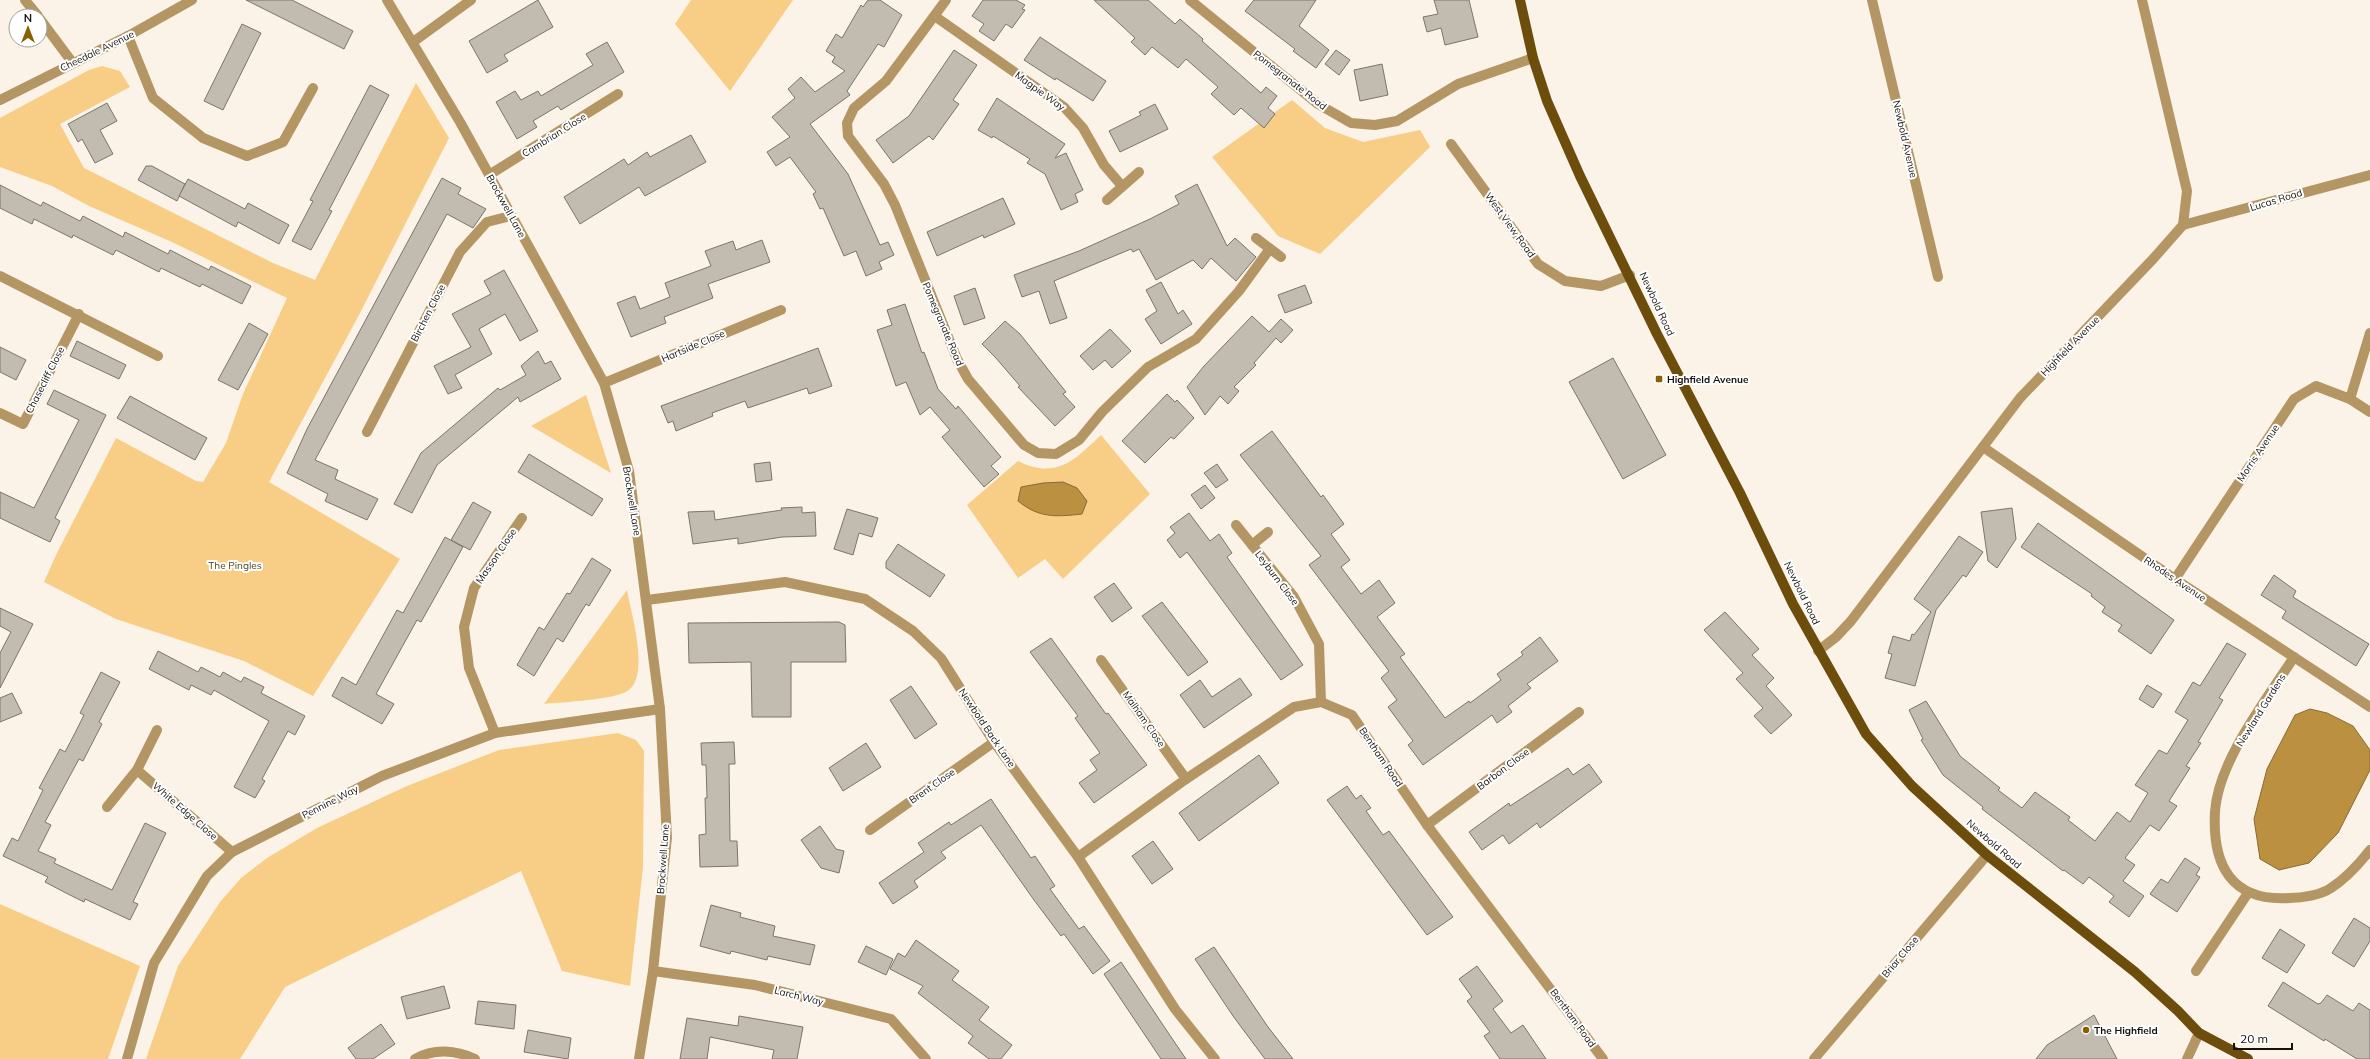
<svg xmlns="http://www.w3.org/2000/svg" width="2370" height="1059" font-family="Mulish,sans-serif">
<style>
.green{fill:#f8cd85}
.water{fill:#bb9041;stroke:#896a32}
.building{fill:#c2bbb0;stroke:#7b756a}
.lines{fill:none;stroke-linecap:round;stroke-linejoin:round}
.minor{stroke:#b49664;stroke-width:10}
.major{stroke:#6c4d0c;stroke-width:10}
.poi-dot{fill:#896000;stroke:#fff;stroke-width:1.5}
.labels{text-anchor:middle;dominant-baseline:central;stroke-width:4;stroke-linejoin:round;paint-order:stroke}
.street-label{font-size:10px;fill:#15120e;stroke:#fff}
.poi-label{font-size:10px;font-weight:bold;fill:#15120e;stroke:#fff;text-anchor:start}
.park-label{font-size:10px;fill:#513e1c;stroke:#fff}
</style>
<rect width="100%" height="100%" fill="#fbf3e7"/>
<!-- green -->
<g class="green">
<path d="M691 0H793L730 91 675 24Z"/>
<path d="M102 66 120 71 130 87 60 124 84 168 273 263 315 280 416 83 449 138 359 315 269 482 400 559 313 696 244 661 116 619 44 582 57 553 116 438 196 481 203 482 226 443 243 394 287 298 172 242 89 206 52 186 0 167V118L89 70Z"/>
<path d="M1292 100 1325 128 1363 142 1420 130 1430 147 1320 254 1278 236 1212 157Z"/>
<path d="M586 395 611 473 531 426Z"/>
<path d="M1101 435 1150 494 1063 579 1045 559 1018 578 967 505 1018 461C1056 480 1075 460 1101 435Z"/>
<path d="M627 590C631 613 650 674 629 690 616 700 562 702 544 704Z"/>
<path d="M618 733 636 740 644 751 643 867 630 986 562 971 521 871 285 987 240 1059H146L178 966 220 902 241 878 267 858 317 828 407 786 499 750Z"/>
<path d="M0 904 140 966 108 1059H0Z"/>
</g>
<!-- water -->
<g class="water">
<path d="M1063 482 1077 488 1087 501 1082 514C1055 517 1039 518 1018 501L1021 487 1043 483Z"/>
<path d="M2310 709 2327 713 2353 726 2370 750V770L2338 833 2309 863 2279 870 2260 859 2254 819 2267 769 2295 715Z"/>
</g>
<!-- building -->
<g class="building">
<path d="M246 0H292L353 31 344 49Z"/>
<path d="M538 0 553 27 504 55 508 61 487 73 469 41Z"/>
<path d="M868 0H880L902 15 884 47 878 44 847 91 850 95 810 124 848 174 880 245 888 242 894 255 879 262 882 269 866 276 856 251 844 256 823 208 820 209 813 194 816 192 790 157 776 166 767 152 790 137 772 117 795 98 788 89 801 77 815 92 845 71 832 62 835 57 826 51 836 34 842 38 861 5 863 7Z"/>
<path d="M983 0H1016L1025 5 1022 9 1025 10 1012 28 1006 24 994 41 979 31 984 24 972 16Z"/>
<path d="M1094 0H1148L1175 24 1180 19 1203 39 1202 41 1261 93 1266 87 1277 96 1268 108 1275 114 1264 128 1241 108 1234 115 1211 94 1218 87 1186 59 1178 68 1152 47 1145 55 1131 42 1135 38Z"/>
<path d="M1254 0H1316L1299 26 1329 50 1316 68 1293 51 1295 49 1245 11Z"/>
<path d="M1434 0H1469L1478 37 1445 45 1441 28 1427 32 1423 17 1438 14Z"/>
<path d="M242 24 261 33 223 110 204 101Z"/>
<path d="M1040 37 1106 81 1093 101 1056 78 1055 80 1024 60Z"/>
<path d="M607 42 624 72 561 110 558 106 533 121 537 127 517 139 496 102 515 91 521 100 538 91 541 96 593 65 586 54Z"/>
<path d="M954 50 977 65 953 100 959 104 933 140 929 136 893 163 876 140 909 116Z"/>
<path d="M1336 50 1350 60 1339 75 1325 64Z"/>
<path d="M1382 64 1388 95 1360 101 1354 70Z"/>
<path d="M370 85 389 95 329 210 332 211 311 250 292 241 313 201 310 200Z"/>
<path d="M997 98 1065 144 1055 158 1066 153 1083 190 1075 194 1078 202 1061 210 1045 174 1027 163 1030 159 993 136 992 138 978 130Z"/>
<path d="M107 103 117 121 100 130 113 154 95 163 82 139 78 142 68 124Z"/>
<path d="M1155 104 1168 129 1120 152 1109 131 1141 115 1139 112Z"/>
<path d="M691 135 706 162 645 196 639 187 580 224 564 197 624 159 628 165 647 152 650 157Z"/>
<path d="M146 166H152L185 184 177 201 138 180Z"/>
<path d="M442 178 461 188 458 194 486 209 473 228 447 214 315 460 338 470 335 479 378 499 367 520 325 501 328 494 287 473 307 429Z"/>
<path d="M188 179 245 209 248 203 289 225 279 244 238 222 236 227 179 196Z"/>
<path d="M1197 184 1227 246 1235 238 1256 257 1236 281 1211 258 1202 269 1193 260 1156 280 1139 249 1133 252 1131 249 1054 281 1067 318 1050 324 1039 291 1022 297 1014 275 1079 251 1150 219 1179 204 1175 196Z"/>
<path d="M0 185 41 206 43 202 80 221 83 216 123 237 125 232 168 254 170 250 209 270 211 266 251 286 242 304 202 284 200 287 161 268 159 272 116 250 113 255 73 235 72 238 34 219 32 224 0 208Z"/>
<path d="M1003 198 1015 224 984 238 983 235 937 256 927 232Z"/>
<path d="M762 240 770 262 708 284 713 298 664 317 666 323 631 337 617 303 635 296 640 309 670 297 665 283 711 266 705 251 733 241 736 250Z"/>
<path d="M504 270 538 331 520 341 505 314 479 329 492 354 455 375 462 388 448 394 434 366 471 347 452 314 491 294 484 281Z"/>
<path d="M1161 282 1178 314 1183 310 1192 324 1161 344 1145 319 1157 311 1146 290Z"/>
<path d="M1305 285 1312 303 1285 313 1278 295Z"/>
<path d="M975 288 985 318 964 325 954 296Z"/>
<path d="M905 304 922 353 924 352 938 389 956 409 958 406 1001 457 991 466 999 474 984 487 942 437 950 430 930 407 920 415 906 382 896 386 877 330 892 325 887 310Z"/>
<path d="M1252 316 1269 332 1281 319 1293 330 1281 343 1276 338 1254 363 1256 365 1234 387 1239 391 1228 404 1220 396 1205 415 1187 387 1204 366Z"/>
<path d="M1005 321 1020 334 1066 392 1063 394 1075 407 1055 426 1018 387 1020 386 995 357 982 344Z"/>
<path d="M249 323 268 334 238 390 218 380Z"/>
<path d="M1110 329 1131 351 1112 368 1105 360 1093 370 1080 356Z"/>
<path d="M77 341 126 365 119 379 70 356Z"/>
<path d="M0 347 26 360 16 380 0 372Z"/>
<path d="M818 348 832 386 809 394 807 388 748 408 745 401 712 413 713 416 676 431 673 421 668 423 661 406Z"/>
<path d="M538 351 545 364 551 361 561 379 520 402 518 397 437 465 412 513 394 504 421 453 498 388 500 390 526 375 521 366Z"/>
<path d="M1613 358 1666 455 1623 479 1569 382Z"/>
<path d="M54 390 106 415 55 518 60 521 50 542 0 518V492L34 508 79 420 47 404Z"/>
<path d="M1167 394 1175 402 1177 400 1194 418 1174 439 1171 437 1145 463 1122 441Z"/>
<path d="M130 396 207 438 195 460 117 418Z"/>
<path d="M1272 431 1321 497 1323 495 1344 524 1331 534 1350 560 1341 567 1361 594 1379 580 1395 603 1377 617 1405 654 1400 657 1445 718 1469 701 1470 703 1501 680 1497 674 1523 655 1521 652 1540 637 1558 661 1527 684 1531 688 1508 706 1512 712 1497 723 1492 715 1423 765 1408 745 1413 741 1388 707 1397 700 1381 678 1389 671 1309 565 1321 556 1240 455Z"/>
<path d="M529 454 603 499 592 516 518 472Z"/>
<path d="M770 462 772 480 756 482 754 464Z"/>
<path d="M1217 464 1228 480 1216 488 1204 473Z"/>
<path d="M1205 485 1215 498 1201 509 1191 495Z"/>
<path d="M473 502 491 512 470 550 451 540Z"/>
<path d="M802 507V513L815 512 816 536 782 537 738 544V538L693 544 688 512 714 511 715 520 782 510 781 508Z"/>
<path d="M2012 508 2016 539 1997 568 1988 561 1981 512Z"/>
<path d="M847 509 878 518 872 537 859 533 853 555 834 549Z"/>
<path d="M1189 513 1210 541 1219 534 1232 553 1227 557 1303 665 1281 680 1187 552 1180 558 1167 540 1175 533 1170 527Z"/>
<path d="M2038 523 2174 620 2151 654 2118 631 2122 625 2102 612 2105 607 2091 596 2092 594 2021 547Z"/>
<path d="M1959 536 1983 552 1966 577 1963 575 1936 610 1915 686 1885 678 1892 654 1888 653 1893 636 1910 641 1912 634 1914 635 1931 612 1914 599Z"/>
<path d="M445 537 463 547 421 622 417 620 376 694 394 704 382 724 332 696 342 677 356 685 397 610 403 613Z"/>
<path d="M898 544 945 575 930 597 886 568V562Z"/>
<path d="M592 558 611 570 589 606 586 604 563 642 557 638 534 676 517 665 539 627 544 630 567 593 570 594Z"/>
<path d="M2274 575 2296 591 2293 597 2369 644 2356 666 2282 618 2286 611 2261 595Z"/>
<path d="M1114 583 1132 608 1112 622 1094 597Z"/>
<path d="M1162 602 1208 662 1188 676 1142 616Z"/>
<path d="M0 608 33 624 0 688V653L11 632 0 626Z"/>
<path d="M1725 612 1759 649 1752 655 1774 678 1766 686 1792 715 1771 734 1754 716 1763 708 1736 679 1743 673 1704 630Z"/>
<path d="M839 622 845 625 846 662H791V717H752L751 662 689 663 688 623Z"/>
<path d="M1051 638 1106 714 1108 713 1147 765 1094 803 1079 783 1097 770 1090 760 1100 753 1075 718 1078 716 1030 652Z"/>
<path d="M2227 643 2246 654 2219 698 2223 700 2198 742 2201 743 2186 766 2190 768 2169 801 2177 806 2159 831 2150 825 2125 858 2135 865 2123 881 2144 896 2129 917 2109 902 2114 896 2089 877 2083 884 2064 870 2063 871 1982 809 1983 807 1943 775 1921 740 1923 739 1909 710 1926 701 1960 756 2000 788 1998 790 2022 808 2035 792 2070 817 2068 820 2095 841 2117 812 2130 822 2148 793 2135 785 2159 750 2167 754 2188 720 2175 712 2193 682 2200 686Z"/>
<path d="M158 651 198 672 201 667 220 677 223 672 241 682 244 677 264 687 261 693 305 716 295 735 288 731 262 779 265 781 255 798 234 787 269 721 214 690 211 695 191 685 189 690 149 669Z"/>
<path d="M101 672 120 682 99 722 102 724 83 761 79 759 45 822 51 825 38 851 56 859 54 863 112 890 145 823 166 833 133 902 138 904 130 920 85 899 84 902 66 893 45 882 48 877 3 856 12 838 18 841 43 790 39 788 60 749 65 752 75 733 84 715 80 713Z"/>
<path d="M1240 678 1252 695 1204 728 1180 695 1200 680 1212 697Z"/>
<path d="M2147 685 2162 694 2153 708 2139 699Z"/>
<path d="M911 686 937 724 915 739 890 700Z"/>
<path d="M12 693 22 713 0 722V698Z"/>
<path d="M734 742 735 764H729L730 841H737L738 866 700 867 699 835 706 834 705 798H707L706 765H702L701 743Z"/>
<path d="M866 743 881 767 843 791 829 768Z"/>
<path d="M1259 755 1279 783 1199 841 1179 813Z"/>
<path d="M1589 764 1602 782 1540 828 1537 823 1509 844 1503 835 1482 850 1469 832 1509 803 1510 806 1568 768 1573 775Z"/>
<path d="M1347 786 1356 799 1361 795 1371 808 1366 811 1383 835 1389 831 1453 917 1427 935 1327 800Z"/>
<path d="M991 799 1031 858 1035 856 1055 886 1050 889 1079 929 1084 926 1110 961 1093 974 1064 934 1061 936 1034 900 981 825 941 852 946 858 914 881 918 887 893 904 879 883 924 852 918 843 949 822 951 825Z"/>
<path d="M820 826 836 849 844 851 839 873 821 868 801 840Z"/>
<path d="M1153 841 1173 869 1152 884 1132 856Z"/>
<path d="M2185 858 2200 868 2196 875 2200 877 2177 912 2150 894 2161 879 2168 883Z"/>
<path d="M711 905 741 913 740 917 775 926 773 936 815 945 810 965 768 956 767 960 731 951 730 954 700 946Z"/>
<path d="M2354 918 2370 928V941L2354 967 2332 953Z"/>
<path d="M2280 929 2305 945 2287 973 2262 958Z"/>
<path d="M916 940 959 971 952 980 989 1007 979 1020 1012 1045 1001 1059H989L968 1043 973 1036 918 993 923 986 890 969 898 953 905 957Z"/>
<path d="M866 946 893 959 886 975 858 962Z"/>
<path d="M1214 947 1268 1027 1293 1059H1265L1233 1016 1195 959Z"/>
<path d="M1121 962 1167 1031 1186 1059H1161L1104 974Z"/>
<path d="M1477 966 1503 1001 1493 1009 1511 1033 1523 1025 1546 1059H1500L1484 1036 1490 1032 1467 1001 1472 997 1459 979Z"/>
<path d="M2283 982 2318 1004 2321 1003 2327 995 2353 1011 2359 1003 2370 1010V1059H2357L2325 1039 2324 1041 2268 1006Z"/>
<path d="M444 986 450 1008 407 1019 401 997Z"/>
<path d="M478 1001 516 1005 514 1029 475 1024Z"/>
<path d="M2094 1015 2117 1059H2036L2047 1045Z"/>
<path d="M739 1016 803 1027 797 1059H772L774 1050 710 1037 707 1059H680L687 1018 738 1026Z"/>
<path d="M381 1024 395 1044 373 1059H356L348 1048Z"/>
<path d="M528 1030 571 1038 568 1059 524 1052Z"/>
</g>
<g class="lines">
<!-- minor -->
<g class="minor">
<path d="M25 0 38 16"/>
<path d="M387 0 460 122 604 383 629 471 660 709 667 837 653 971 639 1059"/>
<path d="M946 0 886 81 854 108 847 123 848 136 884 184 895 205 957 359 968 379 1024 445 1038 453 1056 454 1079 440 1102 412 1148 367 1196 339 1239 291 1269 250"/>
<path d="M1190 0 1318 104 1351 123 1375 125 1397 121 1458 84 1533 58"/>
<path d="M1872 0 1938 277"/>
<path d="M936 17 1064 107 1083 128 1104 165 1122 186"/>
<path d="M40 19 72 62"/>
<path d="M128 36 153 98 203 138 247 156 283 142 313 88"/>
<path d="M413 42 471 0"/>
<path d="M0 100 128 36 192 0"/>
<path d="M1451 144 1538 264 1565 281 1601 286 1630 275"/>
<path d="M489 175 618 94"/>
<path d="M1107 200 1139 172"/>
<path d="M2183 225 2370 175"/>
<path d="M1256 238 1281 257"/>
<path d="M0 276 158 356"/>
<path d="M604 383 781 310"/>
<path d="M2350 399 2370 333"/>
<path d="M0 413 23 424 79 314"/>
<path d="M367 432 460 252 487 222 510 216"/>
<path d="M1983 447 2175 579 2370 707"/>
<path d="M1236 525 1294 597 1319 644 1321 702"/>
<path d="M1252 545 1268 532"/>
<path d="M2175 579 2294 399 2316 386 2350 399 2370 412"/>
<path d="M647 600 785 582 865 599 913 631 941 658 994 742 1078 857 1175 1009 1215 1059"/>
<path d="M1818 651 1836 637 1851 621 2020 398 2153 259 2183 225 2187 191 2142 0"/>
<path d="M2294 657C2267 699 2218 761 2215 812 2212 866 2232 902 2290 898 2302 898 2321 895 2331 888 2345 879 2359 864 2370 850"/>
<path d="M1101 660 1186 779"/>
<path d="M495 733 469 668 464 627 474 588 522 518"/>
<path d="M137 770 232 852"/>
<path d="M107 807 137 770 157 730"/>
<path d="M1427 825 1579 712"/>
<path d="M870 830 994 742"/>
<path d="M1078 857 1186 779 1294 707 1321 702 1352 715 1427 825 1603 1059"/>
<path d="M653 971 755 985 891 1019 926 1059"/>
<path d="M2196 971 2248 893"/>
<path d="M127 1059 154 963 207 876 232 852 382 776 495 733 660 709"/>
<path d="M415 1059C434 1048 456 1050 475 1059"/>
<path d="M1814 1059 1987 855"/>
<path d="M2187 1059 2199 1033"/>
</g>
<!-- major -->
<path class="major" d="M1520 0 1533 58 1547 101 1580 176 1657 334 1740 493 1793 604 1866 734 1912 786 1987 855 2135 972 2178 1011 2199 1033 2248 1059"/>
</g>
<!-- markers -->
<g class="poi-dot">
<rect x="1655" y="375" width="8" height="8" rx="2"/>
<circle cx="2086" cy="1030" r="4"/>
</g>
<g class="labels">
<!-- street labels -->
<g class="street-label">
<text transform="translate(97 51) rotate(-26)">Cheedale Avenue</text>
<text transform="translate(1290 80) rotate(38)">Pomegranate Road</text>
<text transform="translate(1040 91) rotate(36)">Magpie Way</text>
<text transform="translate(554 135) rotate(-32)">Cambrian Close</text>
<text transform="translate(1905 139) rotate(77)">Newbold Avenue</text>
<text transform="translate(2276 200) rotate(-17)">Lucas Road</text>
<text transform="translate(506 206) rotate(61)">Brockwell Lane</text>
<text transform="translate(1510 225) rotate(54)">West View Road</text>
<text transform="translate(1657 304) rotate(65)">Newbold Road</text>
<text transform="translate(428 313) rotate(-63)">Birchen Close</text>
<text transform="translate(943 324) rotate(67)">Pomegranate Road</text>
<text transform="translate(693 346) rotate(-23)">Hartside Close</text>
<text transform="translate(2070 346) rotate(-46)">Highfield Avenue</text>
<text transform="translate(45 380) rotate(-63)">Chasecliff Close</text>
<text transform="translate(2258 453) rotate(-56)">Morris Avenue</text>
<text transform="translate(632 501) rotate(81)">Brockwell Lane</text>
<text transform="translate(496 556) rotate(-56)">Masson Close</text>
<text transform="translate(1277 578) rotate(53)">Leyburn Close</text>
<text transform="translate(2175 579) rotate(34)">Rhodes Avenue</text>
<text transform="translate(1802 593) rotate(64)">Newbold Road</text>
<text transform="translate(2261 710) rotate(-58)">Newland Gardens</text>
<text transform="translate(1144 719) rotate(55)">Malham Close</text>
<text transform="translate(987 728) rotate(56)">Newbold Back Lane</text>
<text transform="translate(1381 757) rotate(56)">Bentham Road</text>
<text transform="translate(1503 769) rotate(-37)">Barbon Close</text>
<text transform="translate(932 786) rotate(-35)">Brent Close</text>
<text transform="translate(330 802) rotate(-27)">Pennine Way</text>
<text transform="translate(185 811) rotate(41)">White Edge Close</text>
<text transform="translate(1994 844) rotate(41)">Newbold Road</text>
<text transform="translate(663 859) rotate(-86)">Brockwell Lane</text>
<text transform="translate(1900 957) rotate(-50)">Briar Close</text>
<text transform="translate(799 996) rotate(14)">Larch Way</text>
<text transform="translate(1573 1018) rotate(54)">Bentham Road</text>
</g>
<!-- poi labels -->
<g class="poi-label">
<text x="1667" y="379">Highfield Avenue</text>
<text x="2094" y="1030">The Highfield</text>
</g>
<!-- park labels -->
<g class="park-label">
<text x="235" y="565">The Pingles</text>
</g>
</g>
<!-- north arrow -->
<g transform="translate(28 28)"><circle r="19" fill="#ffffff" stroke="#a1a09f"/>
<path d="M0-3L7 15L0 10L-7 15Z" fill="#896000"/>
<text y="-6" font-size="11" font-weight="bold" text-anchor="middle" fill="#15120e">N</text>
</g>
<!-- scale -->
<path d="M2234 1043v6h58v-6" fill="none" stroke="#15120e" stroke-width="2"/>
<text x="2240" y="1043" font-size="12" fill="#15120e" stroke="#ffffff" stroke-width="3" paint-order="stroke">20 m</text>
</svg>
